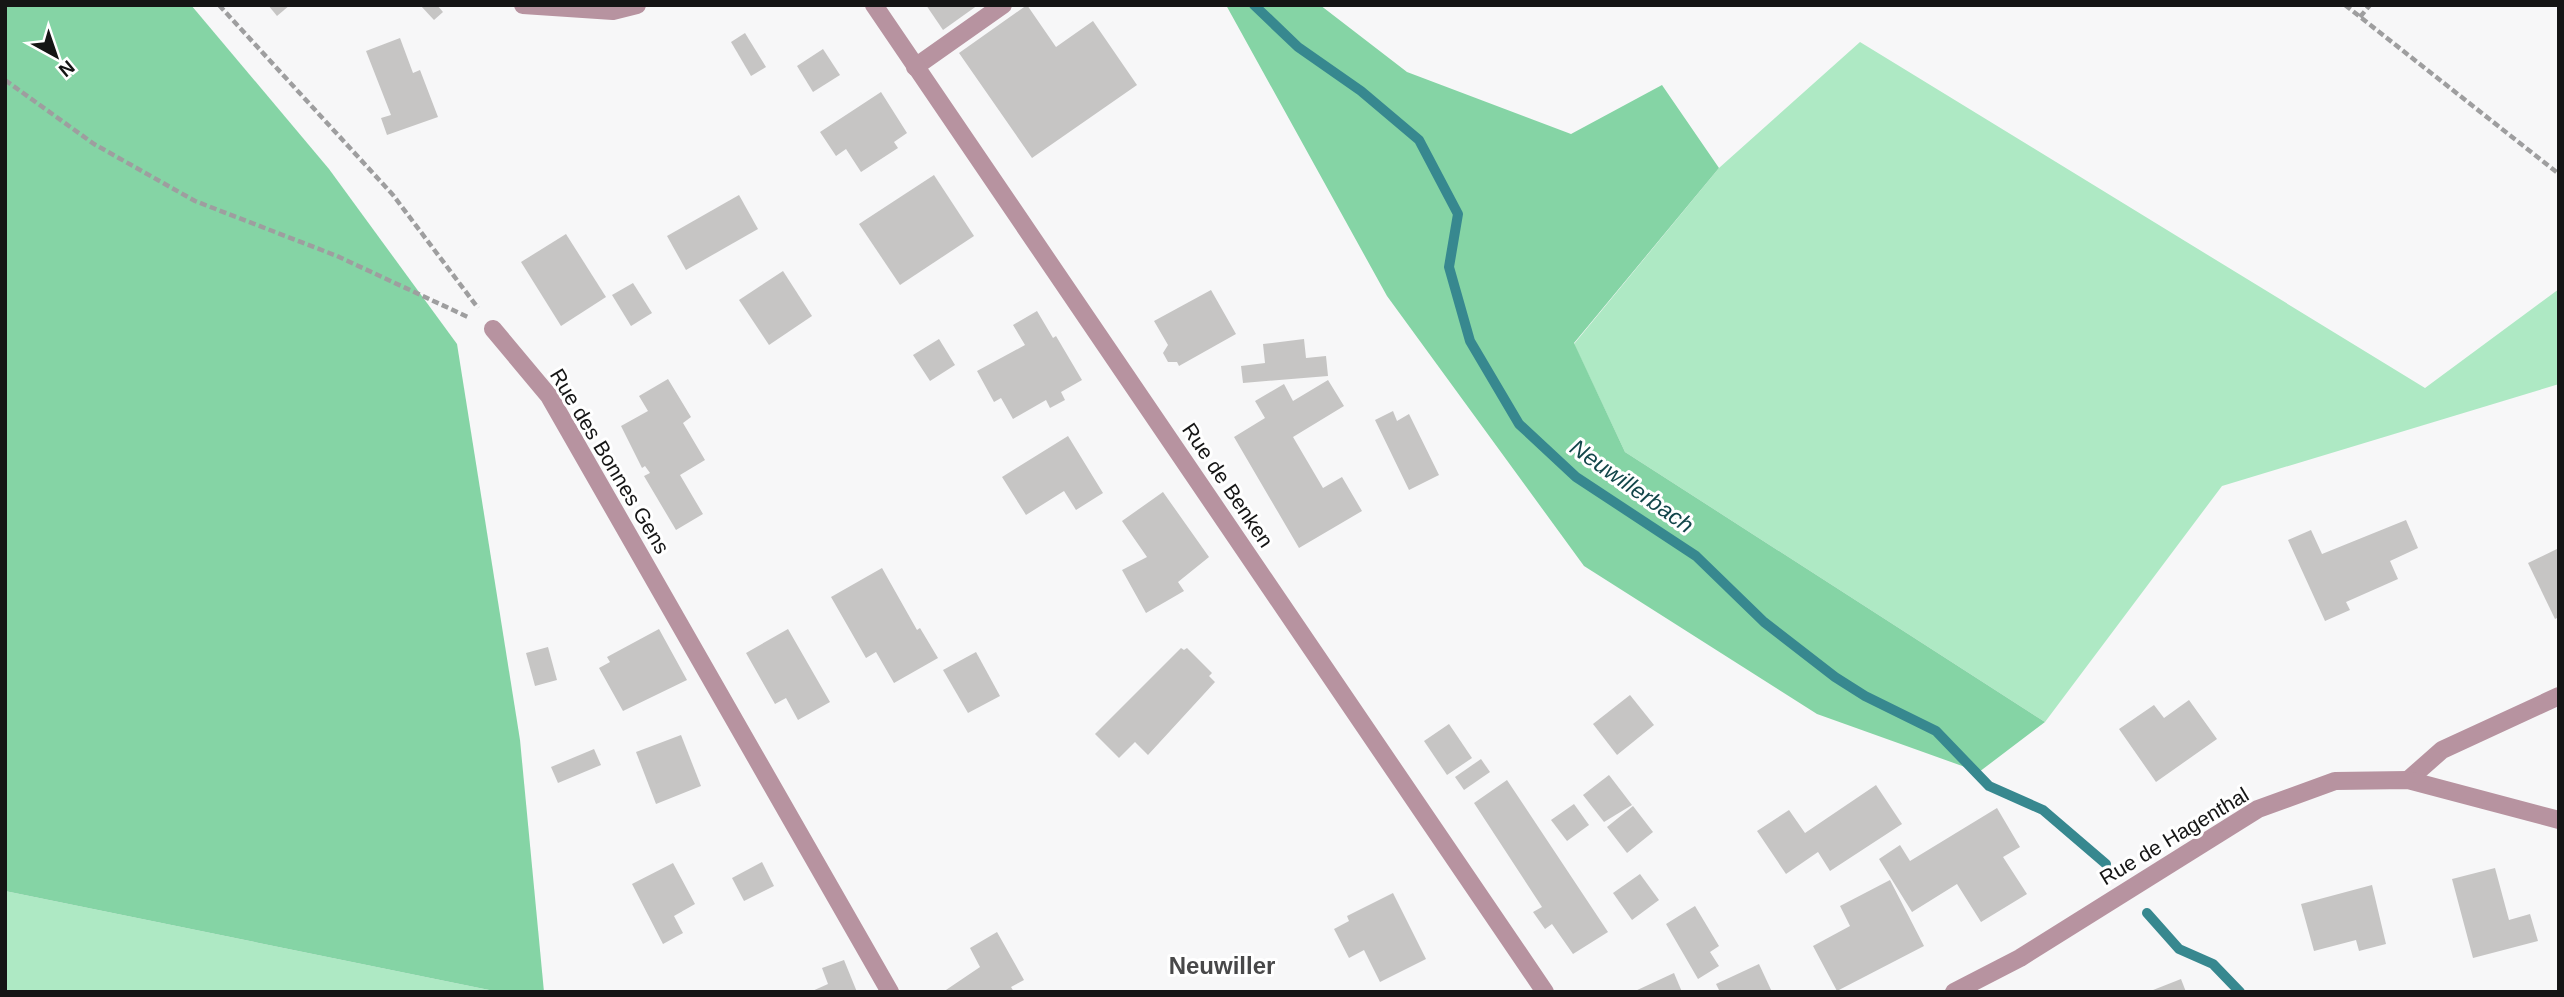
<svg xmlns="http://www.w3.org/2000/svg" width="2564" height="997" font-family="Helvetica,sans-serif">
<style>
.green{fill:#aee9c4}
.forest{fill:#85d4a5}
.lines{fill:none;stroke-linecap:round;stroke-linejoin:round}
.stream{stroke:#37888f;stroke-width:10}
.building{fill:#c6c5c4}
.path{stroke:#9e9e9f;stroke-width:4.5;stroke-dasharray:7 3.5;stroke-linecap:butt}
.service{stroke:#b793a0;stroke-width:18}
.minor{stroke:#b793a0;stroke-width:18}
.tertiary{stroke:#b793a0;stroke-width:18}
.labels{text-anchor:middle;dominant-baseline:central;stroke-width:6;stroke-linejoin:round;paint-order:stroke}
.street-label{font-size:21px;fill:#151515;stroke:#fff}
.water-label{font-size:23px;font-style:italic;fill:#12464a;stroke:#fff}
.quarter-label{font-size:24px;font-weight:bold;fill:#484849;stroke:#fff}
</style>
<rect width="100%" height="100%" fill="#f7f7f8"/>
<!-- green -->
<g class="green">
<path d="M1860 42 2425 388 2559 289V384L2222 486 2045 722 1625 452 1574 344 1719 168Z"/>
<path d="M5 891 499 992H5Z"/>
</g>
<!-- forest -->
<g class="forest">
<path d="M5 5H191L329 169 457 344 520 740 544 992H499L5 891Z"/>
<path d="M1226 5H1320L1407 72 1571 134 1662 85 1719 168 1574 343 1625 452 2045 722 1979 772 1817 714 1584 566 1387 296Z"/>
</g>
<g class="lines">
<!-- stream -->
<g class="stream">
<path d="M1254 5 1298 47 1361 91 1419 140 1458 214 1449 267 1470 341 1519 424 1576 477 1696 556 1764 622 1835 677 1865 696 1936 731 1989 786 2043 810 2106 864"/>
<path d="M2147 913 2179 949 2213 964 2240 992"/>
</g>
</g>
<!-- building -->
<g class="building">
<path d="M268 5H290L277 16Z"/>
<path d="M420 5H437L443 12 434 20Z"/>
<path d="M926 5H978L943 30Z"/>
<path d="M1027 5 1056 47 1093 21 1137 85 1032 158 959 53Z"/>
<path d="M745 33 766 67 751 76 731 42Z"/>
<path d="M400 38 413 73 420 70 438 117 387 135 381 118 391 115 366 51Z"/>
<path d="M823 49 840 75 813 92 797 66Z"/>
<path d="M881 92 907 133 894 142 898 148 861 172 846 149 836 156 820 132Z"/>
<path d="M934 175 974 236 900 285 859 224Z"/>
<path d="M739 195 758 229 686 270 667 236Z"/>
<path d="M566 234 606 297 561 326 521 262Z"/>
<path d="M783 271 812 316 769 345 739 300Z"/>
<path d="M633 283 652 313 631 326 612 295Z"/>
<path d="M1211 290 1236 334 1179 366 1177 362H1168L1163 353 1168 345 1154 321Z"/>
<path d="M1037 311 1053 338 1056 336 1082 380 1061 392 1065 400 1050 408 1046 400 1013 419 1001 398 994 402 977 371 1025 345 1013 325Z"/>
<path d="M939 339 955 365 930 381 913 355Z"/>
<path d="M1304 339 1306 358 1326 356 1328 376 1243 383 1241 366 1265 363 1263 344Z"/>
<path d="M668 379 691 417 683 423 705 460 680 475 703 514 676 530 644 476 650 473 645 466 642 468 621 426 648 411 639 396Z"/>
<path d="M1328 380 1344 406 1293 437 1323 488 1342 477 1362 511 1299 548 1234 437 1265 418 1255 401 1284 384 1293 401Z"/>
<path d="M1393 411 1397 421 1409 414 1439 475 1409 490 1375 420Z"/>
<path d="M1068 436 1103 493 1076 510 1064 491 1026 515 1002 477Z"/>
<path d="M1163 492 1209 557 1178 582 1184 591 1146 613 1122 570 1147 557 1122 521Z"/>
<path d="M2406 520 2418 548 2390 561 2398 579 2346 602 2350 610 2325 621 2288 540 2311 530 2322 554Z"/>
<path d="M2559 548V617L2555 619 2528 563Z"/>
<path d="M882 568 917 630 920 628 938 658 894 683 876 652 866 658 831 597Z"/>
<path d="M659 629 687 680 623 711 599 668 610 662 607 657Z"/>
<path d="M788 629 830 702 798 720 786 698 775 704 746 653Z"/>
<path d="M548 647 557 680 535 686 526 653Z"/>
<path d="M1181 648 1184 650 1187 648 1212 673 1209 676 1215 682 1148 755 1135 742 1119 758 1095 734Z"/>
<path d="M976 652 1000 696 968 713 943 670Z"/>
<path d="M1630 695 1654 725 1617 755 1593 724Z"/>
<path d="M2189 700 2217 739 2156 782 2119 729 2154 705 2164 718Z"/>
<path d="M1449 724 1472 758 1447 775 1424 741Z"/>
<path d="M681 735 701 786 656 804 636 752Z"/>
<path d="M594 749 601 765 558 783 551 767Z"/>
<path d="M1481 759 1490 772 1464 790 1455 777Z"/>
<path d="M1609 775 1632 805 1604 822 1583 795Z"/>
<path d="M1507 780 1608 932 1573 954 1552 924 1545 929 1533 912 1542 907 1474 803Z"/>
<path d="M1876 785 1902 824 1830 871 1818 852 1786 874 1757 831 1789 810 1805 833Z"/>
<path d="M1574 804 1589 825 1567 841 1551 820Z"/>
<path d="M1633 806 1653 832 1627 853 1607 827Z"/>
<path d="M1997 808 2020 847 2003 857 2027 894 1981 922 1957 884 1912 912 1879 859 1900 845 1910 861Z"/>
<path d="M762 862 774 886 744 901 732 878Z"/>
<path d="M673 863 695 904 674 916 683 933 663 944 632 884Z"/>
<path d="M2495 868 2509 920 2530 914 2538 941 2473 958 2452 879Z"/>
<path d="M1640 874 1659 900 1632 920 1613 893Z"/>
<path d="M1890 880 1924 946 1837 991 1813 946 1850 926 1840 906Z"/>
<path d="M2372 885 2386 944 2359 951 2356 940 2314 951 2301 904Z"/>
<path d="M1393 893 1426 959 1380 982 1364 950 1349 958 1334 929 1349 921 1347 916Z"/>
<path d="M1695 906 1719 946 1710 952 1719 966 1698 979 1666 924Z"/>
<path d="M997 932 1024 980 1011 987 1014 992H943L980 967 970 948Z"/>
<path d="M844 960 857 992H810L828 984 822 968Z"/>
<path d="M1759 964 1772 992H1720L1716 984Z"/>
<path d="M1674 973 1682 992H1633Z"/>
<path d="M2181 979 2186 992H2148Z"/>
</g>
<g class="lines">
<!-- path -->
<g class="path">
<path d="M219 5 393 195 478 308"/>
<path d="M2345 5 2559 174"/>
<path d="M2360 17 2370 5"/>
<path d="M5 80 94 144 195 201 337 256 470 318"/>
</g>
<!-- service -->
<path class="service" d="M915 67 1003 5"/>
<!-- minor -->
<g class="minor">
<path d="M523 5 613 11 637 5"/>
<path d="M493 329 549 396 890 992"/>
<path d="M2408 780 2442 750 2559 696"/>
</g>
<!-- tertiary -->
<g class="tertiary">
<path d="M874 5 1545 992"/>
<path d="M1954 992 2020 958 2258 809 2335 781 2408 780 2559 820"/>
</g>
</g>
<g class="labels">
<!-- street labels -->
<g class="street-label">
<text transform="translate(610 461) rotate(59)">Rue des Bonnes Gens</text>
<text transform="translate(1228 485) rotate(56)">Rue de Benken</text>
<text transform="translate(2174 836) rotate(-31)">Rue de Hagenthal</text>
</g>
<!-- water labels -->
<g class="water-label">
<text transform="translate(1632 486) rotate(35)">Neuwillerbach</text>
</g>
<!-- quarter labels -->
<g class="quarter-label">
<text x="1222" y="965">Neuwiller</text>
</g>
</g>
<!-- border -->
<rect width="2564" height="997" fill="none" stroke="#151515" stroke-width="14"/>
<!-- north arrow -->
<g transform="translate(56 56) rotate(140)" stroke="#ffffff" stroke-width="5" paint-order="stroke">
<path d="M0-5L12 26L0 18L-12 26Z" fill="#151515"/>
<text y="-10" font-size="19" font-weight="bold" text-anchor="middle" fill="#151515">N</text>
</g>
</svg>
